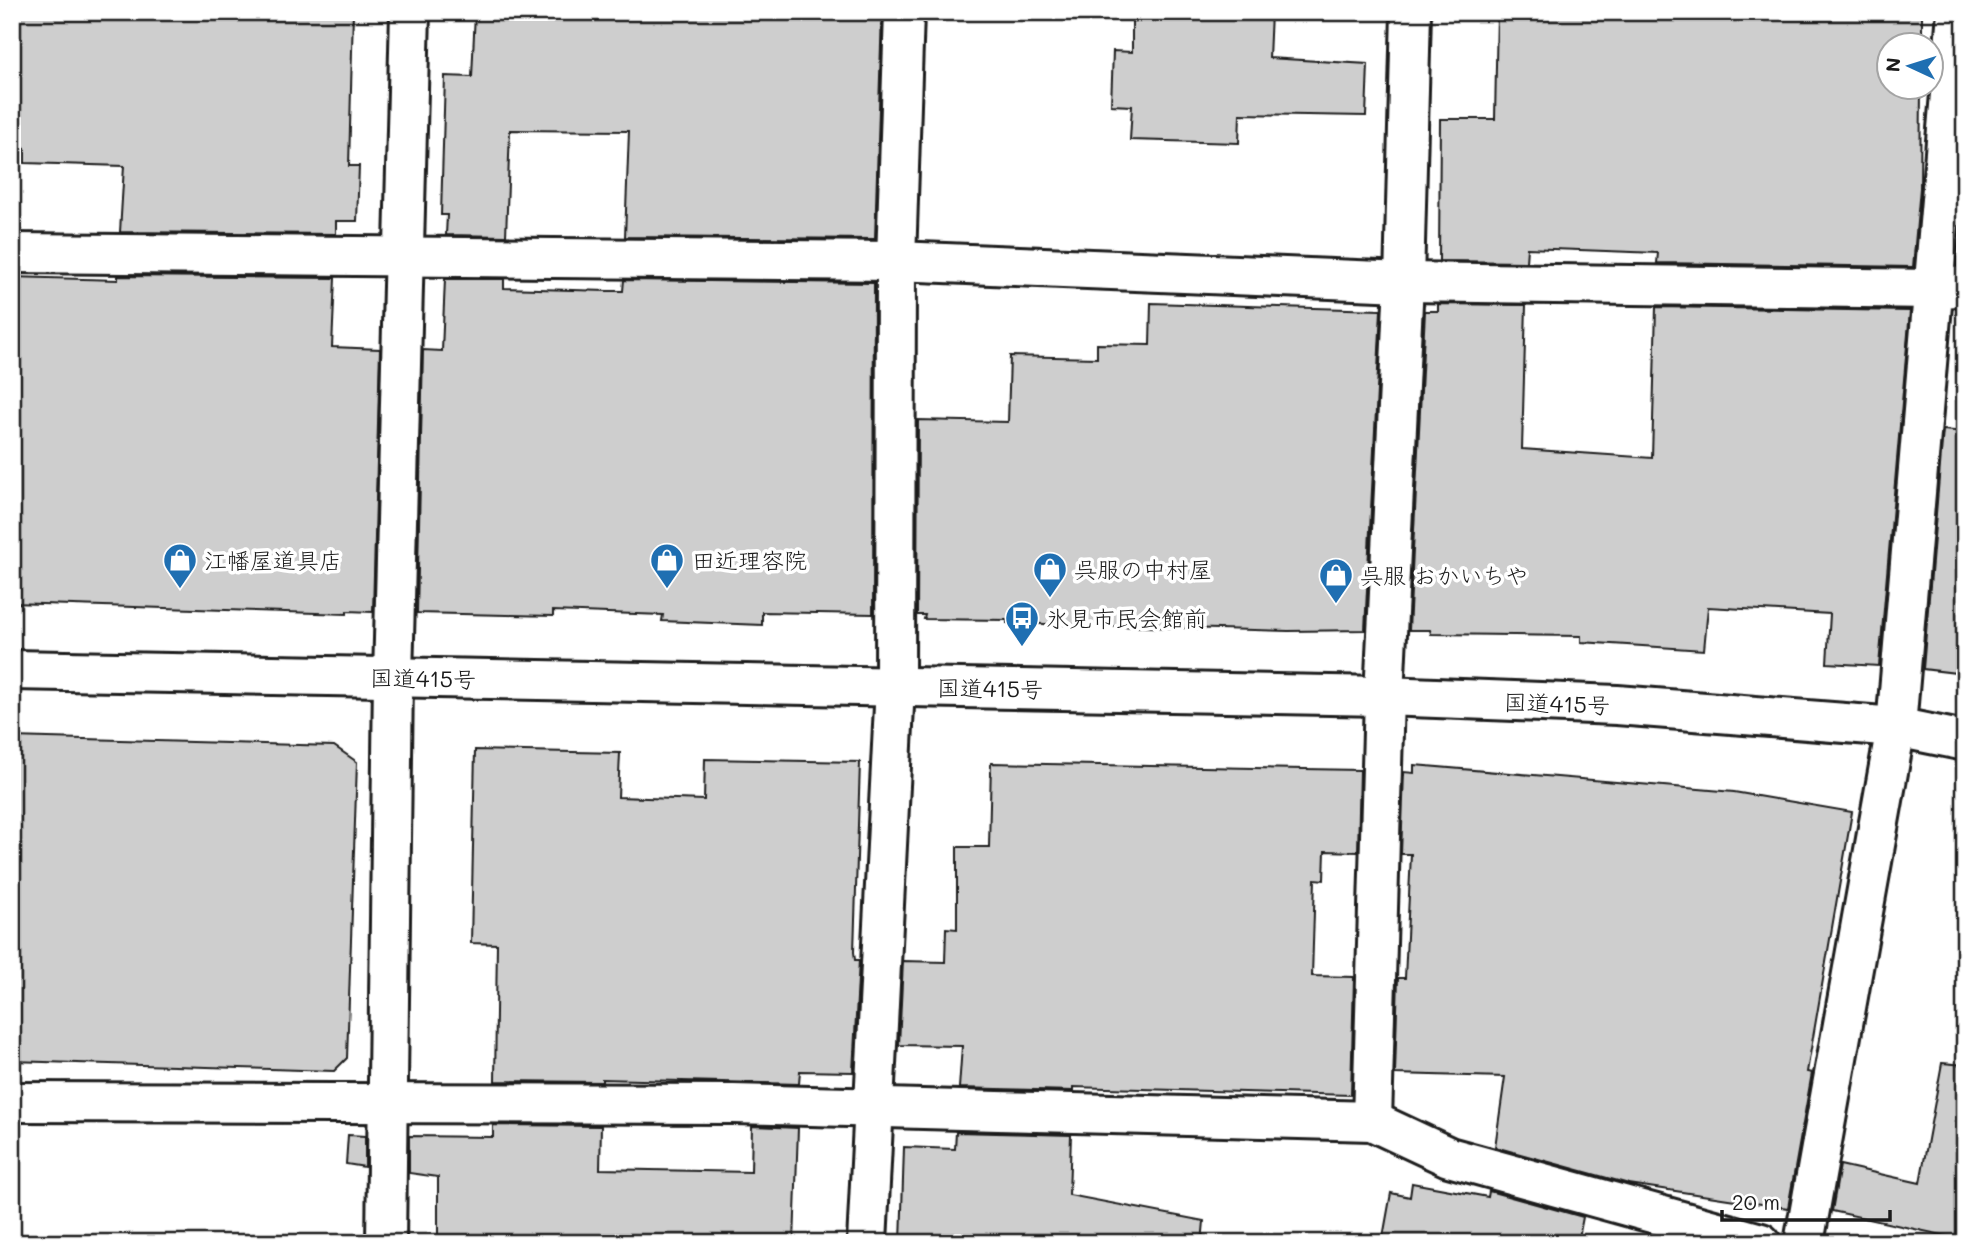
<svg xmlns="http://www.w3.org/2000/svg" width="1977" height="1255" font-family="Mali,'Klee One',sans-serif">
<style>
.building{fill:#cecece;stroke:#1c1c1c;stroke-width:2}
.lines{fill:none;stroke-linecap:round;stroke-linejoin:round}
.minor-casing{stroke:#1c1c1c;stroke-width:44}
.highway-casing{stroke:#1c1c1c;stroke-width:44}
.minor{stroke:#fff;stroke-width:38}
.highway{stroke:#fff;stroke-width:38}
.labels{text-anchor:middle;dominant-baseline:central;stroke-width:7;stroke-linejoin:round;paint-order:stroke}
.poi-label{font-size:23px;fill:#1c1c1c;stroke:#fff;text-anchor:start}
.street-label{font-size:23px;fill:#1c1c1c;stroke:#fff}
</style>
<rect width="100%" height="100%" fill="#fff"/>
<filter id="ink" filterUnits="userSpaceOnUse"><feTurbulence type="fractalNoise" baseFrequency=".0143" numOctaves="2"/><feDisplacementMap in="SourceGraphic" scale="14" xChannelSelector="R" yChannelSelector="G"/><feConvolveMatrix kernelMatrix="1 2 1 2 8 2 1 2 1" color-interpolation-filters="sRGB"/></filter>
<g filter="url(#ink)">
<!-- building -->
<g class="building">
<path d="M12 12H353L349 166H359L357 221H336V234L120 232 124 166 25 163V148H12Z"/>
<path d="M475 12H882L875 239 625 237 629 131 510 130 506 236 446 235 447 215H441L445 76 472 77Z"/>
<path d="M1142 12H1271L1269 58 1368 64 1366 116 1240 114 1239 143 1130 140 1132 106 1111 105 1113 51 1132 52V21H1142Z"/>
<path d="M1497 12H1922V46H1889V88H1921L1920 188 1913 267 1657 263 1658 253 1527 248 1526 262 1439 261 1440 119H1495Z"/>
<path d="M118 276 335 278 332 347 380 349 373 612 347 611V614L12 603V277L118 280Z"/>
<path d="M445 279H504V288L607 291H623L624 280 874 283 873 614 762 612V625L662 621 663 615 553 611V616L417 613 423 350 442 351Z"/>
<path d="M1151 303 1381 310 1365 630 1288 631 1007 623V620L924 619 925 615H917L918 420 1008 422 1010 356 1097 358V344L1150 345Z"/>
<path d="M1438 304 1526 305 1522 449 1652 458 1656 307 1910 311 1879 666 1827 663 1830 614 1708 607 1704 650 1581 642V636L1431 634 1430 630H1409L1425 311H1438Z"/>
<path d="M1943 430 1965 432V674L1923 669Z"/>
<path d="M12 737 334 746 357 762 347 1058 334 1071 12 1061Z"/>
<path d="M475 750 620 753 618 797 704 800 705 759 860 762 854 952 855 960H859L853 1072 800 1071 799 1084 602 1079V1082L495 1081 497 944 471 943Z"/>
<path d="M991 763 1360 770 1358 852 1325 851 1324 880 1315 879 1312 976 1354 977 1351 1095 1073 1087V1091L959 1088 962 1046 899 1045 903 961 945 962 946 928 957 929V847H989Z"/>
<path d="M1414 765 1734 792 1852 812 1807 1072 1812 1073 1788 1208 1629 1184 1495 1147 1505 1077 1395 1074 1398 978H1405L1411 854H1401L1404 772 1414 773Z"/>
<path d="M1942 1063 1965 1065V1240L1832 1211 1840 1165 1920 1183Z"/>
<path d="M493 1125 601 1126 600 1169 751 1172 752 1126 798 1128 794 1243H438V1177L409 1173V1136L493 1137Z"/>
<path d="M956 1132 1071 1135 1069 1195 1204 1221 1202 1243H901L904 1147 955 1149Z"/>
<path d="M348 1135 365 1136V1167L346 1164Z"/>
<path d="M1412 1183 1488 1197 1489 1191 1583 1217 1578 1243H1382L1391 1193 1410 1197Z"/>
</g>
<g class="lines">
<!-- minor casing -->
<g class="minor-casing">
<g id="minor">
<path d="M12 253 896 261 1404 282 1933 289 1965 286"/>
<path d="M12 1102 733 1104 1372 1121 1449 1157 1761 1243"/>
<path d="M1372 1121 1384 696 1404 282 1411 12"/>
<path d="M386 1243 393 678 410 12"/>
<path d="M867 1243 895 686 896 261 904 12"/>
<path d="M1804 1243 1896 727 1957 12"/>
</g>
</g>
<!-- highway casing -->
<g class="highway-casing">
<path id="highway" d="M12 670 1384 696 1617 705 1896 727 1965 741"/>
</g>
<!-- minor -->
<use href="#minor" class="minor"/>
<!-- highway -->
<use href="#highway" class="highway"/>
</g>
</g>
<!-- icons -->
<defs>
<g id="shop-pin" transform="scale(1.75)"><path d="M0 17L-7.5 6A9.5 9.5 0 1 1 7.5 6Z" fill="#1f6fb2" stroke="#fff"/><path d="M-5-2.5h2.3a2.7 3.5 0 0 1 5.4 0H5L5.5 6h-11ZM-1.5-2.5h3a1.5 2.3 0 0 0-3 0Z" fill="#fff"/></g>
<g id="bus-pin" transform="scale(1.75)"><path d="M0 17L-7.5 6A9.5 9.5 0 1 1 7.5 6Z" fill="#1f6fb2" stroke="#fff"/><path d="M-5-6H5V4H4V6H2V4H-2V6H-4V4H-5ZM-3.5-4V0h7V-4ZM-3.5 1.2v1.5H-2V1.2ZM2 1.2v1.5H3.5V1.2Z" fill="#fff"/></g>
</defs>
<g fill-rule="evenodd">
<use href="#shop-pin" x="180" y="560"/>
<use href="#shop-pin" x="667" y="560"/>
<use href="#shop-pin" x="1050" y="569"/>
<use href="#shop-pin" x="1336" y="575"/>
<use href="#bus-pin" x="1022" y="618"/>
</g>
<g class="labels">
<!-- poi labels -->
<g class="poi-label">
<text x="204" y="560">江幡屋道具店</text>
<text x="692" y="560">田近理容院</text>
<text x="1074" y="569">呉服の中村屋</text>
<text x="1360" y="575">呉服 おかいちや</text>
<text x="1046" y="618">氷見市民会館前</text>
</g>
<!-- street labels -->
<g class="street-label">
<text transform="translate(423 678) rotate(1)">国道415号</text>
<text transform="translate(990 688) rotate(1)">国道415号</text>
<text transform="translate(1557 703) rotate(2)">国道415号</text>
</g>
</g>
<!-- margin -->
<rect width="1977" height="1255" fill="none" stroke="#fff" stroke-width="42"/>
<rect x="21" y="21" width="1935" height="1213" fill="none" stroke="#1c1c1c" stroke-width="2.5" filter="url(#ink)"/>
<!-- north arrow -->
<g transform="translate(1910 66) rotate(274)"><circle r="33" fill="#ffffff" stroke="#a4a4a4" stroke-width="2"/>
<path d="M0-5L12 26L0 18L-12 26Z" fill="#1f6fb2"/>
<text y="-10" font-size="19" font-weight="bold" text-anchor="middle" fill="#1c1c1c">N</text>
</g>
<!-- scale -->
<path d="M1722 1210v10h168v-10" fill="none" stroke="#1c1c1c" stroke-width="3.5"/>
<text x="1732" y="1210" font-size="21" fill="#1c1c1c" stroke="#ffffff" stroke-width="5" paint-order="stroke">20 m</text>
</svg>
